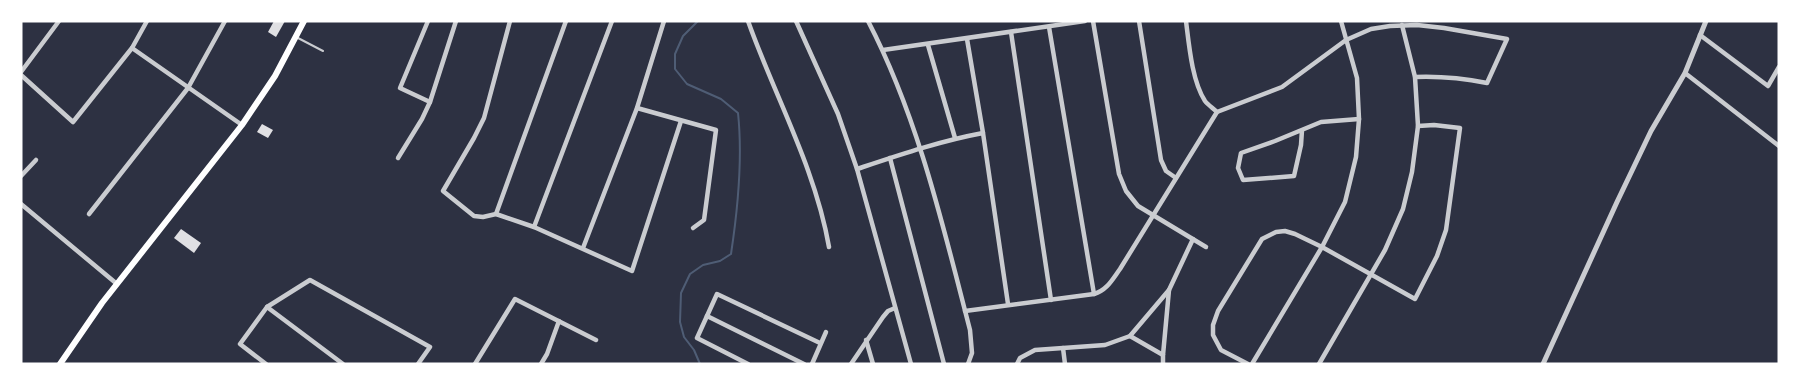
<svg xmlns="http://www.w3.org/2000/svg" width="1800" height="385" font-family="Manrope,sans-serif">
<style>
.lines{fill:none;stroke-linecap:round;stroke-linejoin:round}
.stream{stroke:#4f5d75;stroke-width:2}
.building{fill:#e0e0e3}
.service{stroke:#caccd0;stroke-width:2}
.minor{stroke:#caccd0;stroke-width:4.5}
.tertiary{stroke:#caccd0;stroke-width:5}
.primary{stroke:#fff;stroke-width:6}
</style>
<rect width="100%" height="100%" fill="#2d3142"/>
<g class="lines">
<!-- stream -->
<path class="stream" d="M698 21 683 36 675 54V69L687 84 721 99 738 113C743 160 738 208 731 254L720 261 703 265 690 274 681 293 680 322 684 337 694 350 700 364"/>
</g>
<!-- building -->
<g class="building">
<path d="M274 21H285L276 37 268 32Z"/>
<path d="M262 124 273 130 268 138 257 132Z"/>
<path d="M181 229 201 243 194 253 174 238Z"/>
</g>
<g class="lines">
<!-- service -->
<path class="service" d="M298 38 323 51"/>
<!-- minor -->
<g class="minor">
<path d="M428 21 400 88 430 102"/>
<path d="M510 21 484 118 474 138 443 191 474 216 483 217 496 214 534 227 632 271 681 121"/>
<path d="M748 21C775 97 815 167 829 247"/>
<path d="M796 21 838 114 857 169 911 364"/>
<path d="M868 21C918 117 943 226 970 330L972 353 968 364"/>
<path d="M1093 21 1119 174 1126 191 1138 206 1206 247"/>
<path d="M1139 21 1161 160 1166 171 1176 178"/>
<path d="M1186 21C1189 45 1192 81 1205 101 1208 105 1213 108 1217 112"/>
<path d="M1049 27 1094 294"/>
<path d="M1011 32 1051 300"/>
<path d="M1700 35 1768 86 1779 67"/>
<path d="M967 39 983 133 1008 304"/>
<path d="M928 45 955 138"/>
<path d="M132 48 242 125"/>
<path d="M883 50 1085 21"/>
<path d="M21 72 59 21"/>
<path d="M1685 73 1779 146"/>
<path d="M21 75 73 122 132 48 147 21"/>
<path d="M637 108 716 130 704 220 693 228"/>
<path d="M1302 130 1301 145 1294 176 1243 180 1238 168 1241 153 1275 141 1321 122 1359 119"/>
<path d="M398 158 422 119 430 102 456 21"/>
<path d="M890 158 944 364"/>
<path d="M857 169C899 155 940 141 983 133"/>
<path d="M21 176 36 160"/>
<path d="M21 204 117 284"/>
<path d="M89 214 188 88 225 21"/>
<path d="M496 214 566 21"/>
<path d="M534 227 612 21"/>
<path d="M583 248 637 108 664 21"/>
<path d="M267 307 343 364"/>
<path d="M965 311 1094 294C1107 290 1112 280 1120 269L1217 112 1282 87 1346 40 1371 29 1390 26 1417 25 1444 28 1507 39 1487 83C1462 78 1440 76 1415 77"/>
<path d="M707 316 804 364"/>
<path d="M1130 336 1163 355"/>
<path d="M866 340 873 364"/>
<path d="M1063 348 1065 364"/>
<path d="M266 364 240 344 267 307 310 280 430 347 418 364"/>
<path d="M475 364 515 299 596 340"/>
<path d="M541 364 547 354 559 321"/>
<path d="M748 364 697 338 717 294 820 343"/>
<path d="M812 364 826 332"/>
<path d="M851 364 883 317 888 311 895 308"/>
<path d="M1017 364 1020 358 1035 350 1105 345 1130 336 1169 290 1193 239"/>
<path d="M1163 364V355L1169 290"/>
<path d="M1248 364 1221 350 1213 335V325L1218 311 1262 239 1276 232 1285 231 1295 234 1322 247 1415 299 1437 256 1446 230 1460 128 1434 125 1418 126"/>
<path d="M1252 364 1322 247 1345 202 1356 157 1359 119 1357 78 1341 21"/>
<path d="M1319 364 1385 250 1403 209 1412 172 1418 126 1415 77 1402 25"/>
</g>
<!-- tertiary -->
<path class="tertiary" d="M1543 364 1617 202 1651 131 1685 73 1706 21"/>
<!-- primary -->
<path class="primary" d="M60 364 102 303 242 125 275 76 304 21"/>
</g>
<!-- border -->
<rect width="1800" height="385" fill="none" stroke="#ffffff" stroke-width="45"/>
</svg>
